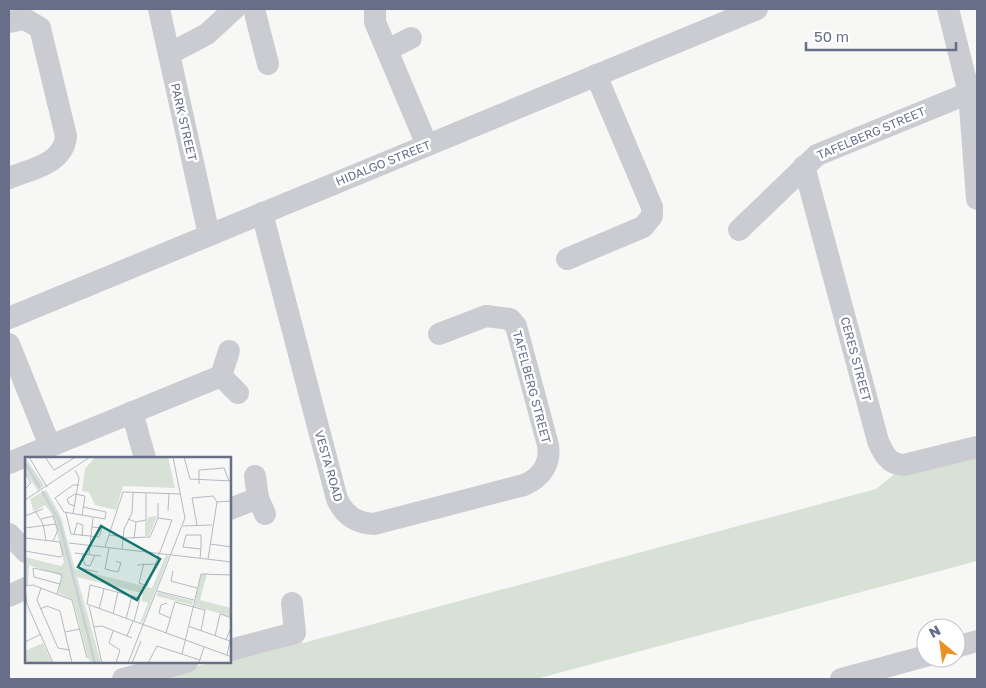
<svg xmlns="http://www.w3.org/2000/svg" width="986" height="688" font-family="'Golos Text',sans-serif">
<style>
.green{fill:#d7e1d6}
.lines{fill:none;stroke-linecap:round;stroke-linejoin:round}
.minor{stroke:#cbccd1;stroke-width:22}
.labels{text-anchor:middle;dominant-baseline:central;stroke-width:5;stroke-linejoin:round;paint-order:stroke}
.street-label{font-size:12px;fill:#666e88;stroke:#fff}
.inset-river{fill:none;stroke:#cacfd6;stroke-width:2.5}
.inset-road{fill:none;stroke:#b4b9c3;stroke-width:1}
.view{fill:#0f766e;fill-opacity:0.15;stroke:#0f766e;stroke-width:2.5}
.inset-edge{fill:none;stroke:#666e88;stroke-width:2.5}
</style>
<rect width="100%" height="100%" fill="#f7f8f6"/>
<!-- green -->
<path class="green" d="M977 454V561L536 679H143L215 662H230V658L298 640 303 643 876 489 897 472Z"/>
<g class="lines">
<!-- minor -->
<g class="minor">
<path d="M159 9 209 235"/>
<path d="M254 9 268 64"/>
<path d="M375 9V22L427 145"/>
<path d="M948 9 969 93 977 199"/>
<path d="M9 22 25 19 40 28 66 136C64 164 31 169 9 178"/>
<path d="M387 50 411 38"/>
<path d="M169 54 207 34 234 9"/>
<path d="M804 166 878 441C883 453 889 465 904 465L977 447"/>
<path d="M262 213 337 499C344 515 356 523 374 524L524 485C541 478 551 464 548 445L516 326 510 319 486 316 439 334"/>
<path d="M739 230 817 155 969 93"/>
<path d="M567 259 643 227 652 216V207L596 75"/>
<path d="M9 318 757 9"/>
<path d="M9 344 50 446"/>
<path d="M229 351 221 376 238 393"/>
<path d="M132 412 145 458"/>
<path d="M9 463 221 376"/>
<path d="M255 476 258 498 265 514"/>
<path d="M230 509 258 498"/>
<path d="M9 534 26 552"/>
<path d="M9 596 26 588"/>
<path d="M956 647 977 641"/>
<path d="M230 650 295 633 292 603"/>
<path d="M123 679 187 662"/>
<path d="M841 679 926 656"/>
</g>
</g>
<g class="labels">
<!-- street labels -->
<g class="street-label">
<text transform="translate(184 122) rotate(77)">PARK STREET</text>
<text transform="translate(871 133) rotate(-23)">TAFELBERG STREET</text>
<text transform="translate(383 163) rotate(-22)">HIDALGO STREET</text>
<text transform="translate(856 359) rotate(75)">CERES STREET</text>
<text transform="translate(532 387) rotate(75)">TAFELBERG STREET</text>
<text transform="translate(329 466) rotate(74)">VESTA ROAD</text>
</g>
</g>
<!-- overview -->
<g transform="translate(25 457)">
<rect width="206" height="206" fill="#f7f8f6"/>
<path d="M0 0 19 28 13 34 0 14ZM70 0H143L150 31 98 29 91 53 70 48 64 35 57 34 60 12ZM21 33 36 60 50 112 127 131 141 98 144 99 118 165 115 166 123 146 117 144V136L52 120 76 206H67L63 201 48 143 33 136 37 119 4 108 3 128H0V100L36 109 39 105 28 59 20 48 9 55 5 42ZM132 59 124 79H120V65L124 60ZM182 116 175 143 206 151V160L169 149 176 118ZM133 135 168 144 167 148 131 139ZM18 186 27 206H0V194Z" fill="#d7e1d6"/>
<path class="inset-river" d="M0 6 15 31M17 34 34 64 70 206"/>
<path class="inset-road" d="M4 0 22 30M20 0 29 13 51 0M159 0 165 22M0 15 6 26 0 32M165 22 207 24M174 27V13L199 11 204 24M54 28H48L30 41 39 55 80 62 81 55 58 50M0 43 65 0M192 45 207 44M50 49 44 47 42 42 50 37 60 39 57 59M143 54 144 36M11 55 18 67 21 83M41 56 46 77 74 80 77 71 67 70M48 57 54 21 50 13M0 59 18 52M16 62 28 59 33 73 28 84M103 62 111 65 121 63V36M172 68 167 41 188 39 192 45M158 69 187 68M0 71 31 67M49 78 52 66 58 68 57 79M84 78 99 80M0 81 35 85 38 98 35 100 0 94M99 81 125 80 133 61V46M109 82 111 65M44 86 207 105M185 87 207 90M80 90 98 35 156 37M84 91 80 112 93 115 96 106 91 104M97 92 99 72 107 56 108 35M50 96 76 99M57 97 60 108 65 109 70 98M64 98 68 61M175 101 176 92V78H161L158 90 176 92M183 102 192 45M119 106 114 126 122 129 147 63 133 61M112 108 131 107M54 111 73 115M148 114 146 124 172 131M0 129 8 128 47 143 62 201M0 129 2 147 28 206M16 131 12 143 33 191 45 193M132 134 169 143M32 137 37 119 36 117 8 111 9 120 35 127M142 146 136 148 134 156 145 161M64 149 77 206M15 152 22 149 35 154 47 206M74 152 79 132M88 157 93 135M101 162 107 139M109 164 115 141 65 128 62 147 207 200M163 169 205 184 202 198M68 170 77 169 107 181M88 174 84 186 95 193 91 206M40 175 55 172M141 176 150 145 180 153 176 174M102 179 108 164M190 179 195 157 207 161M201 183 207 168M0 185 16 177M157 197 176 117 207 118M103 206 160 61 148 0M107 206 116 184M123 206 132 189 175 203M174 206 179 190"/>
<path class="view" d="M76 69 135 102 112 143 53 110Z"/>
<rect width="206" height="206" class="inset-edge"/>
</g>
<!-- border -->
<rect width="986" height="688" fill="none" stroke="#666e88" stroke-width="20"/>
<!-- north arrow -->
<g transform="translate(941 643) rotate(331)"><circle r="24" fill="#ffffff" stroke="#c2c5cf"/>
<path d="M0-4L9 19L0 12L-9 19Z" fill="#ea9124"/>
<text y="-8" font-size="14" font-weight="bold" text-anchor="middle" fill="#666e88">N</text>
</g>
<!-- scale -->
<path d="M806 42v8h150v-8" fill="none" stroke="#666e88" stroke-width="2.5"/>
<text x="814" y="42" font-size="15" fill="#666e88" stroke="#ffffff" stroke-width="4" paint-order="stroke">50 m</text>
</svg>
